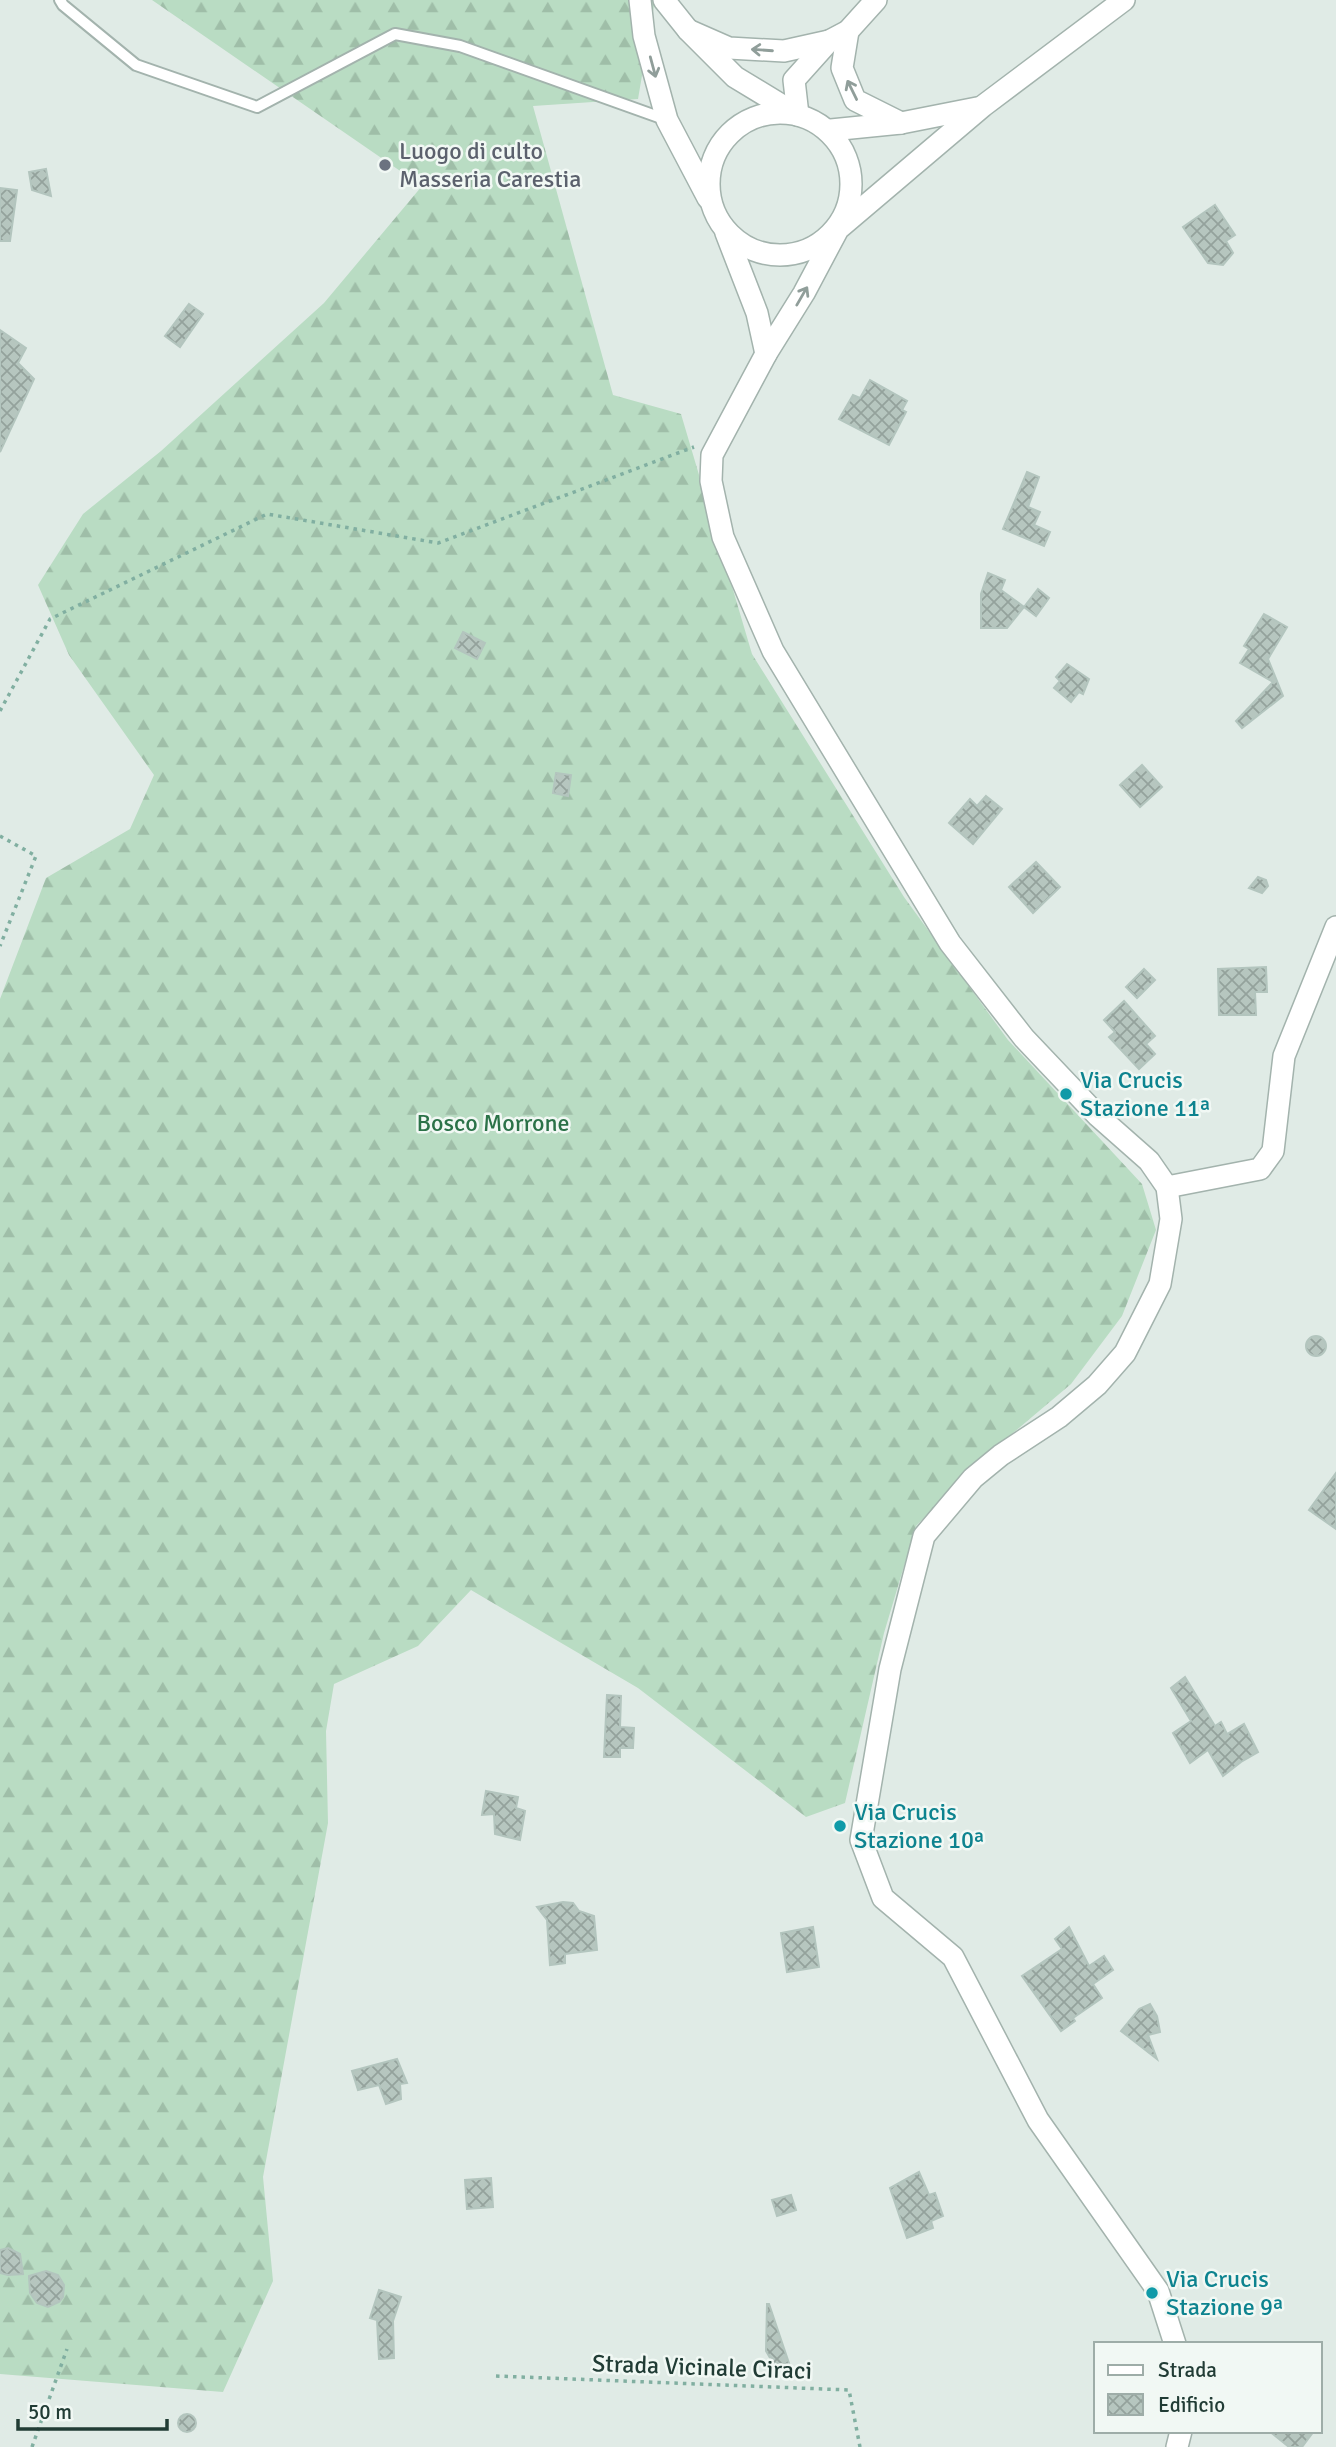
<svg xmlns="http://www.w3.org/2000/svg" width="1336" height="2447" font-family="Signika,sans-serif">
<style>
.forest{fill:url(#forest-firs)}
.building{fill:url(#building-cross-hatch);stroke:#b3c5be;stroke-width:2}
.lines{fill:none;stroke-linecap:round;stroke-linejoin:round}
.service-casing{stroke:#a3b3ad;stroke-width:14}
.minor-casing{stroke:#a3b3ad;stroke-width:24}
.path{stroke:#81afa1;stroke-width:3.5;stroke-dasharray:3.5 5;stroke-linecap:butt}
.service{stroke:#fff;stroke-width:10}
.minor{stroke:#fff;stroke-width:21}
.oneway{stroke:#909e9a}
.worship-dot{fill:#6b7280;stroke:#f1f8f4;stroke-width:2.5}
.culture-dot{fill:#0f9aa8;stroke:#f1f8f4;stroke-width:2.5}
.labels{text-anchor:middle;dominant-baseline:central;stroke-width:5;stroke-linejoin:round;paint-order:stroke}
.worship-label{font-size:24px;fill:#5b616d;stroke:#f1f8f4;text-anchor:start}
.culture-label{font-size:24px;fill:#0d838f;stroke:#f1f8f4;text-anchor:start}
.park-label{font-size:24px;fill:#2b7248;stroke:#f1f8f4}
.street-label{font-size:24px;fill:#213c35;stroke:#f1f8f4}
</style>
<defs>
<pattern id="forest-firs" width="22" height="20" patternUnits="userSpaceOnUse" patternTransform="scale(1.75)"><rect width="22" height="20" fill="#b9dcc3"/><path d="M5 1l3.5 6h-7zM16 11l3.5 6h-7z" fill="#9fbea8"/></pattern>
<pattern id="building-cross-hatch" width="8" height="8" patternUnits="userSpaceOnUse" patternTransform="scale(1.75)"><rect width="8" height="8" fill="#b6c6bf"/><path d="M0 0l8 8M0 8l8-8" fill="none" stroke="#94a29c"/></pattern>
</defs>
<rect width="100%" height="100%" fill="#e0ebe6"/>
<!-- forest -->
<path class="forest" d="M152 0H655L638 99 533 106 613 395 681 414 752 654 904 897 1008 1040 1142 1184 1156 1230 1122 1316 1071 1384 975 1465 916 1526 884 1633 845 1803 806 1817 638 1688 471 1590 418 1646 334 1684 326 1731 328 1823 263 2177 273 2281 223 2392 0 2374V999L46 878 130 829 154 775 69 655 38 585 83 514 161 451 324 303 422 186Z"/>
<!-- building -->
<g class="building">
<path d="M46 169 51 196 32 190 29 172Z"/>
<path d="M0 188 17 190 10 241H0Z"/>
<path d="M1215 205 1235 235 1226 241 1233 253 1223 265 1208 263 1183 227Z"/>
<path d="M189 304 203 314 180 347 165 336Z"/>
<path d="M0 330 26 348 18 363 34 379 0 452Z"/>
<path d="M870 380 907 401 902 410 906 412 889 445 839 419 853 395 860 398Z"/>
<path d="M1027 472 1039 477 1028 507 1040 512 1034 525 1050 532 1044 546 1003 529Z"/>
<path d="M988 573 1005 580 1001 590 1024 607 1007 628H981V594Z"/>
<path d="M1038 589 1049 598 1036 616 1024 607Z"/>
<path d="M1264 614 1287 627 1268 659 1283 696 1242 728 1236 721 1273 682 1240 663 1249 649 1244 646Z"/>
<path d="M463 632 485 643 477 659 455 648Z"/>
<path d="M1067 664 1089 679 1083 694 1079 692 1071 702 1054 688 1060 681 1056 677Z"/>
<path d="M1142 765 1162 787 1140 807 1120 785Z"/>
<path d="M556 773 571 775 568 796 553 793Z"/>
<path d="M986 796 1002 809 973 844 949 823 970 799 977 806Z"/>
<path d="M1036 862 1060 887 1033 913 1009 887Z"/>
<path d="M1258 877 1266 880 1268 886 1262 893 1249 888Z"/>
<path d="M1266 967 1267 992H1255L1256 1015H1219L1218 969Z"/>
<path d="M1144 969 1155 980 1137 998 1126 987Z"/>
<path d="M1124 1001 1155 1036 1146 1044 1155 1054 1139 1069 1109 1037 1115 1032 1104 1020Z"/>
<circle cx="1316" cy="1346" r="10"/>
<path d="M1336 1473V1529L1309 1510Z"/>
<path d="M1185 1677 1215 1726 1221 1722 1227 1734 1244 1724 1258 1752 1241 1762 1223 1776 1208 1750 1190 1763 1173 1733 1191 1721 1171 1688Z"/>
<path d="M607 1695 621 1696 620 1727 634 1728 633 1748H620V1757H604Z"/>
<path d="M486 1791 518 1797 516 1808 525 1811 520 1840 495 1834 494 1814 482 1815Z"/>
<path d="M563 1902 573 1903 579 1911 594 1916 597 1950 565 1954V1963L550 1965 547 1920 537 1907Z"/>
<path d="M813 1927 819 1967 787 1972 781 1933Z"/>
<path d="M1069 1927 1089 1966 1104 1956 1113 1970 1093 1984 1102 1998 1073 2018 1075 2021 1061 2031 1022 1976 1062 1949 1055 1939Z"/>
<path d="M1150 2004 1157 2016 1160 2032 1148 2035 1157 2059 1121 2031 1139 2009Z"/>
<path d="M397 2059 407 2083 400 2084 401 2099 386 2104 379 2085 358 2090 352 2071Z"/>
<path d="M919 2172 929 2195 935 2193 943 2216 931 2221 933 2228 907 2238 890 2188Z"/>
<path d="M491 2178 493 2207 467 2209 465 2180Z"/>
<path d="M791 2195 796 2210 777 2216 772 2200Z"/>
<path d="M8 2248 20 2254 23 2274 8 2275 0 2273V2250Z"/>
<path d="M46 2271 58 2275 64 2285 63 2297 59 2302 48 2307 37 2303 30 2293 29 2276Z"/>
<path d="M379 2290 401 2297 393 2321 394 2358 379 2359 377 2320 370 2318Z"/>
<path d="M767 2304H769L792 2372 773 2363 766 2351Z"/>
<circle cx="187" cy="2423" r="9"/>
<path d="M1269 2431H1314L1302 2447H1289Z"/>
</g>
<g class="lines">
<!-- service casing -->
<g class="service-casing">
<path id="service" d="M60 0 63 5 136 65 257 107 395 34 460 46 667 120"/>
</g>
<!-- minor casing -->
<g class="minor-casing">
<g id="minor">
<path d="M640 0 644 36 667 120 708 198"/>
<path d="M664 0 688 30 735 77 796 114"/>
<path d="M1124 0 983 106 838 229 804 293 766 354 712 455 711 481 723 537 773 651 950 943 1024 1038 1098 1116 1149 1161 1167 1187 1171 1219 1160 1284 1125 1353 1097 1385 1059 1417 1001 1455 973 1478 924 1536 890 1669 861 1840 883 1898 953 1957 1038 2120 1158 2291 1175 2344"/>
<path d="M688 30 729 48 784 51 829 41 848 31 876 0"/>
<path d="M848 31 842 68 855 100 901 123"/>
<circle cx="780" cy="184" r="71"/>
<path d="M798 115 794 80 829 41"/>
<path d="M831 130 901 123 977 108"/>
<path d="M726 233 757 313 766 354"/>
<path d="M1167 1187 1260 1169 1273 1151 1284 1056 1336 927"/>
<path d="M1177 2447 1181 2431"/>
</g>
</g>
<!-- path -->
<g class="path">
<path d="M0 711 50 619 267 514 438 543 694 447"/>
<path d="M0 836 36 856 0 946"/>
<path d="M496 2376 849 2390 860 2447"/>
<path d="M32 2447 67 2349"/>
</g>
<!-- service -->
<use href="#service" class="service"/>
<!-- minor -->
<use href="#minor" class="minor"/>
</g>
<!-- one-way arrows -->
<defs><path id="oneway-shaft" d="M-6 0H5M1.5-3L5.5 0L1.5 3" fill="none" stroke-width="1.6" stroke-linecap="round" stroke-linejoin="round" transform="scale(1.75)"/></defs>
<g class="oneway">
<use href="#oneway-shaft" transform="translate(762 50) rotate(-176)"/>
<use href="#oneway-shaft" transform="translate(653 67) rotate(75)"/>
<use href="#oneway-shaft" transform="translate(852 90) rotate(-116)"/>
<use href="#oneway-shaft" transform="translate(802 296) rotate(-60)"/>
</g>
<!-- markers -->
<circle class="worship-dot" cx="385" cy="165" r="7"/>
<g class="culture-dot">
<circle cx="1066" cy="1094" r="7"/>
<circle cx="840" cy="1826" r="7"/>
<circle cx="1152" cy="2293" r="7"/>
</g>
<g class="labels">
<!-- worship labels -->
<g class="worship-label">
<text x="399" y="151">Luogo di culto<tspan x="399" dy="28">Masseria Carestia</tspan></text>
</g>
<!-- culture labels -->
<g class="culture-label">
<text x="1080" y="1080">Via Crucis<tspan x="1080" dy="28">Stazione 11ª</tspan></text>
<text x="854" y="1812">Via Crucis<tspan x="854" dy="28">Stazione 10ª</tspan></text>
<text x="1166" y="2279">Via Crucis<tspan x="1166" dy="28">Stazione 9ª</tspan></text>
</g>
<!-- park labels -->
<g class="park-label">
<text x="493" y="1123">Bosco Morrone</text>
</g>
<!-- street labels -->
<g class="street-label">
<text transform="translate(702 2367) rotate(2)">Strada Vicinale Ciraci</text>
</g>
</g>
<!-- legend -->
<rect x="1094" y="2342" width="228" height="91" fill="#f1f8f4" stroke="#9eada8" stroke-width="2"/>
<rect x="1108" y="2365" width="35" height="10" fill="#ffffff" stroke="#9eada8" stroke-width="2"/>
<text x="1158" y="2377" font-size="21" fill="#213c35">Strada</text>
<rect x="1108" y="2394" width="35" height="21" fill="url(#building-cross-hatch)" stroke="#9eada8" stroke-width="2"/>
<text x="1158" y="2412" font-size="21" fill="#213c35">Edificio</text>
<!-- scale -->
<path d="M18 2419v10h149v-10" fill="none" stroke="#213c35" stroke-width="3.5"/>
<text x="28" y="2419" font-size="21" fill="#213c35" stroke="#f1f8f4" stroke-width="5" paint-order="stroke">50 m</text>
</svg>
